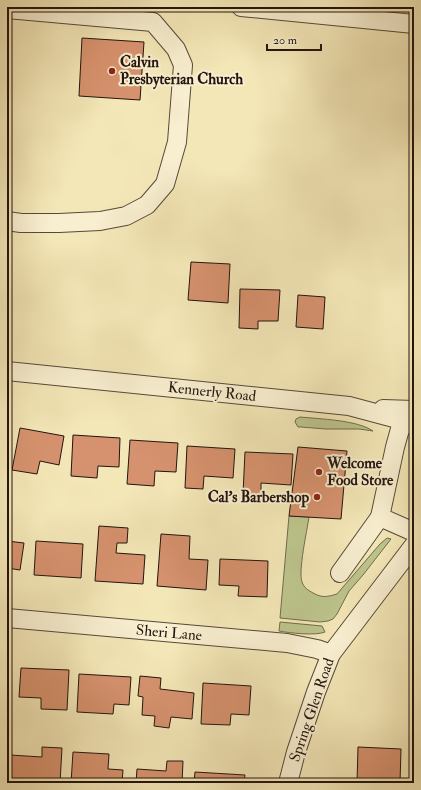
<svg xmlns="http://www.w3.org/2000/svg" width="421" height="790" font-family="'IM FELL Double Pica',serif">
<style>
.green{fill:#bdc58d;stroke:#706c4e}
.building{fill:#d6926e;stroke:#22140f}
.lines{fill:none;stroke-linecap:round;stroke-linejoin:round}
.minor-casing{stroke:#564939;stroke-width:20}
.minor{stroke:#f8efd0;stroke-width:18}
.poi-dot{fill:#8f2418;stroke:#f8efd0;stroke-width:1.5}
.labels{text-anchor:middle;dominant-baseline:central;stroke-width:4;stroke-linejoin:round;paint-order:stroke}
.poi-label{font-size:15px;font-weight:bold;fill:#22140f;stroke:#f8efd0;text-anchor:start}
.street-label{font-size:15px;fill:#22140f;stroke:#f8efd0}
</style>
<rect width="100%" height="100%" fill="#f4e7b7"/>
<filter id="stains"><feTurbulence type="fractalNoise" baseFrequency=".005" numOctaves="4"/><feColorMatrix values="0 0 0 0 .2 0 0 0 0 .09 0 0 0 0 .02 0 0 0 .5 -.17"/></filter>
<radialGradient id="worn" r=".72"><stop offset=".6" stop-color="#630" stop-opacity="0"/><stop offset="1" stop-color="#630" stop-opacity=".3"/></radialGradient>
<!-- green -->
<g class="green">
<path d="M300 417C320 419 357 420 373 431L359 429H326L301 427H298L295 422 296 419Z"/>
<path d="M289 516 309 517C307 531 298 571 302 582 304 588 308 590 313 593 322 598 327 597 337 594L380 544 387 538 391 539 363 575 349 591 337 614 333 619 328 621 320 622 280 618Z"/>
<path d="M280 622 322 626 325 632C315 636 290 633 279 631Z"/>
</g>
<!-- building -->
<g class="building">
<path d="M405 7H414V10L405 9Z"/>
<path d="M82 38 144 42 140 100 79 96Z"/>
<path d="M191 262 230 264 228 303 188 300Z"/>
<path d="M240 289 280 290 278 321H258V329L239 328Z"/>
<path d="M298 295 325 297 323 329 296 327Z"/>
<path d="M20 428 64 436 59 465 40 461 37 474 12 470Z"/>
<path d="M73 435 120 438 119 467 98 466 97 478 71 476Z"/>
<path d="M130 440 178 443 176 472 155 471 154 486 127 484Z"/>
<path d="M187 446 235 449 233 478 204 476 203 489 185 488Z"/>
<path d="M298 447 347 451 341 519 289 516Z"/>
<path d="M245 452 293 454 291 485 261 483V495L243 494Z"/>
<path d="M99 526 128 528 127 543H117L116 553 145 555 143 584 95 581Z"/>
<path d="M161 534 190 536 189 559 208 560 206 590 157 586Z"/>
<path d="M7 541 24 543 20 570 7 568Z"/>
<path d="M36 541 83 544 81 578 34 575Z"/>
<path d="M220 559 268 561 267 597 238 596 239 586 219 585Z"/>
<path d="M21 668 69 670 67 710 41 709V698L19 697Z"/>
<path d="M79 674 131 677 129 705 114 704 113 714 77 712Z"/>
<path d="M140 676 161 678 160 689 194 693 192 719 171 717 169 728 154 726 155 716 142 715 143 697 138 696Z"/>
<path d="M203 683 251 686 249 715 231 714 230 725 201 724Z"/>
<path d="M42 747 62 748 60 783H34L8 782 10 755 42 757Z"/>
<path d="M358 747 401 749 400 783H357Z"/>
<path d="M73 752 109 754 108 769 123 770 122 783H71Z"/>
<path d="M167 761H183L182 783H136L137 769 166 771Z"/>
<path d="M195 772 245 775 244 783H194Z"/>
</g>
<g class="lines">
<!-- minor casing -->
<g class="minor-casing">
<g id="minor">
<path d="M241 7 414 24"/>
<path d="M7 9 153 22 176 49 183 65 177 142 165 184 147 205 126 216 100 221 59 223H21L7 221"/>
<path d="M7 371 349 406 394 418 414 426"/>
<path d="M383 409 414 410"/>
<path d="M402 422 395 447 380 517 414 532"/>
<path d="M340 573 380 517"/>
<path d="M7 618 287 643 317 649 331 654"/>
<path d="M288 783 296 752 316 692 331 654 414 545"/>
</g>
</g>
<!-- minor -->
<use href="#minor" class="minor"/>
</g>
<!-- markers -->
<g class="poi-dot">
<circle cx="112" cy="71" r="4"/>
<circle cx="319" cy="472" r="4"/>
<circle cx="317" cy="497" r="4"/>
</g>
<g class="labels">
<!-- poi labels -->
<g class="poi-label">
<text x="120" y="62">Calvin<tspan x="120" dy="17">Presbyterian Church</tspan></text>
<text x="327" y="463">Welcome<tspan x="327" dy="17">Food Store</tspan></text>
<text x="309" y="497" text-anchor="end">Cal's Barbershop</text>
</g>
<!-- street labels -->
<g class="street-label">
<text transform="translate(212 392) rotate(6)">Kennerly Road</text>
<text transform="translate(169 633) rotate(5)">Sheri Lane</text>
<text transform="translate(312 710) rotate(-71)">Spring Glen Road</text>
</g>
</g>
<!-- margin -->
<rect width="421" height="790" fill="none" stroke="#f4e7b7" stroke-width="24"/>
<rect x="8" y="8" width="405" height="774" fill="none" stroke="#22140f" stroke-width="2"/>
<rect x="12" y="12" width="397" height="766" fill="none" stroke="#22140f"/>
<!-- scale -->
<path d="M267 44v6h54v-6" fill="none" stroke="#22140f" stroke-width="2"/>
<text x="273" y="44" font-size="12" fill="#22140f" stroke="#f8efd0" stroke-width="3" paint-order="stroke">20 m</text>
<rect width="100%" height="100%" filter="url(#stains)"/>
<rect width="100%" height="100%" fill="url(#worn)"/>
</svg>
